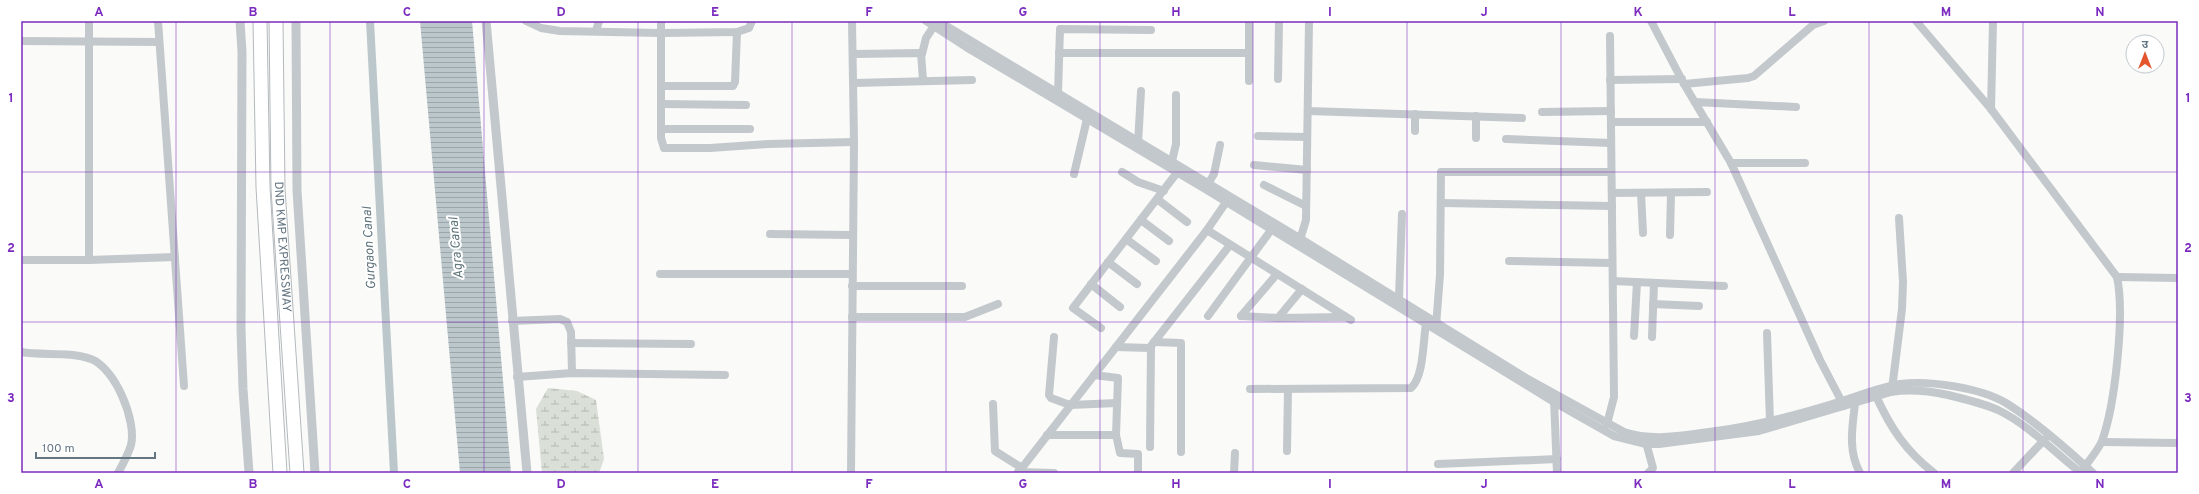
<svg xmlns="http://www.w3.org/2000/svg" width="2199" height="494" font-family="Overpass,'Noto Sans Devanagari',sans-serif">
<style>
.wetland{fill:url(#wetland-marsh)}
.water{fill:url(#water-rules)}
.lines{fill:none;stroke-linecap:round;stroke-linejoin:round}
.canal{stroke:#bbc7cb;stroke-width:8}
.trunk-casing{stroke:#b4b9bd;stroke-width:15}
.minor{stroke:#c3c8cc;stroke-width:8}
.tertiary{stroke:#c3c8cc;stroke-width:9}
.trunk{stroke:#fff;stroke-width:13}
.grid{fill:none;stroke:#7b2cbf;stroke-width:1;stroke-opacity:0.55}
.labels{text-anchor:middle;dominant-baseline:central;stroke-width:4;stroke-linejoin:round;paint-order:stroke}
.street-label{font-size:12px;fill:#657683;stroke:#fff}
.water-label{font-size:13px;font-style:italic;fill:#60757c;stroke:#fff}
.neatline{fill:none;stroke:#7b2cbf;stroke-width:1.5}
.grid-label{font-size:13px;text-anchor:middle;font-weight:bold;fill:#7b2cbf}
</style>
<defs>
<pattern id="wetland-marsh" width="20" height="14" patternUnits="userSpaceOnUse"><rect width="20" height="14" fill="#dadfd7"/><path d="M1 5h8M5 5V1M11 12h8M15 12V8" fill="none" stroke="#b4b9b4"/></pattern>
<pattern id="water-rules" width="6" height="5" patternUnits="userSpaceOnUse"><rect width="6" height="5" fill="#bbc7cb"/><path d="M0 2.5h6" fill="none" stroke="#9ca6aa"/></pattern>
</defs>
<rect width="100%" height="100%" fill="#fafaf8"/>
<!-- wetland -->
<path class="wetland" d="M548 388 577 391 596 400 604 459 599 473H542L536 409Z"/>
<!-- water -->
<path class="water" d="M420 21H472L511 473H460Z"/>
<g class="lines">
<!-- canal -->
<path class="canal" d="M370 21 394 473"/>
<!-- trunk casing -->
<g class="trunk-casing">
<g id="trunk">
<path d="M260 21 263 187 280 473"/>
<path id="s1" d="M276 21 278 189 297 473"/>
</g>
</g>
<!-- minor -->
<g class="minor">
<path d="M158 21 184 386"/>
<path d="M526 21 541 28 560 31 661 33 737 32 749 28 752 21"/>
<path d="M661 21V138L664 148H710L768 144 854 142"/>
<path d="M926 21 966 47 1207 190 1554 402 1614 436 1646 444H1659L1759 431 1891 392C1910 389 1929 391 1948 395 1965 399 1982 403 1998 410 2029 425 2054 452 2081 473"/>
<path d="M938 21 1301 239 1526 378 1624 432C1654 442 1686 435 1716 431 1759 425 1801 414 1842 401 1861 395 1881 387 1900 384 1929 380 1981 388 2006 403 2035 421 2068 450 2093 473"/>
<path d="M1651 21 1684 84 1731 163 1820 360 1844 406"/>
<path d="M1916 21 1991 109 2117 277C2125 315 2115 405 2102 441 2098 450 2089 461 2083 469"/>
<path d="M596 31 599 21"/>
<path d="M21 41 159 42"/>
<path d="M1059 53H1249"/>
<path d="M854 54 921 53 923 80"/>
<path d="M922 54 926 38 936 23"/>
<path d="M1278 79 1279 21"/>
<path d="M1610 80 1682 79"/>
<path d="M1249 81V21"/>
<path d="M854 83 972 80"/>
<path d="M1684 84 1748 78 1754 76 1813 25 1824 21"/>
<path d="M661 86H733L735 82 737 32"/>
<path d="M1058 93 1060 29 1151 30"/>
<path d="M1695 102 1796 107"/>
<path d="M661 104 746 105"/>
<path d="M1991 109 1993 21"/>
<path d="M1308 111 1522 118"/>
<path d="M1542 112 1611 111"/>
<path d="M1476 116V138"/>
<path d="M1611 122H1707"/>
<path d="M661 129H750"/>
<path d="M1415 131V114"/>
<path d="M1258 136 1307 137"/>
<path d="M1506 139 1611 143"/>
<path d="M1138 144 1141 91"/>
<path d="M1172 161 1176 144V95"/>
<path d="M1731 163H1805"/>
<path d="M1254 165 1307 170"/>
<path d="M1122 172 1138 182 1164 191"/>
<path d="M1074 174 1087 119"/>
<path d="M1264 185 1306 206"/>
<path d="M1206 187 1214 174 1220 145"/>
<path d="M1612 193 1707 192"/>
<path d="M1641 193 1643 233"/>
<path d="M1157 199 1187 222"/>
<path d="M1441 203 1612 206"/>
<path d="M1141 220 1169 241"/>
<path d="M1207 230 1351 320"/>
<path d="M770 234 852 235"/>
<path d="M1670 235 1671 193"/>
<path d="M1126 239 1156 261"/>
<path d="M1299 243 1306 220 1309 21"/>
<path d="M21 260H89L175 257"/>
<path d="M89 260V21"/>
<path d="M1509 261 1612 263"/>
<path d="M1108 262 1137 284"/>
<path d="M660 274H851"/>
<path d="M2117 277 2178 278"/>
<path d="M1613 281 1724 286"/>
<path d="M1091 284 1120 307"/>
<path d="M852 286H962"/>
<path d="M1399 298 1402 214"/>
<path d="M1653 304 1699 306"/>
<path d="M1208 316 1271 230"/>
<path d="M1241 316 1278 318 1345 317"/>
<path d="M1241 316 1277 274"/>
<path d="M852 317H965L998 304"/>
<path d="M1278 318 1302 289"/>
<path d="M512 321 560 319 567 322 571 332 572 373"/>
<path d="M1436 326 1440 275 1441 172H1611"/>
<path d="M1101 328 1073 308 1179 170"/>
<path d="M1767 333 1770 422"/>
<path d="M1634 336 1637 282"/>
<path d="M1054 337 1049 395 1051 398 1070 405 1117 403"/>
<path d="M1652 337 1654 283"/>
<path d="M1154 342 1181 343V452"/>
<path d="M571 343 691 344"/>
<path d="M1116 347 1150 348"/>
<path d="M21 352C43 356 69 351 91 359 115 368 137 421 131 445 128 455 123 464 118 473"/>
<path d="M1094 375 1118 378 1116 435"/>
<path d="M517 377 572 373 725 375"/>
<path d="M1250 389 1411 388C1424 377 1423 340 1426 324"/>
<path d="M1892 389 1902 309 1903 282 1899 218"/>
<path d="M1876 396C1891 429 1906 451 1934 473"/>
<path d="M1554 399 1557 473"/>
<path d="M993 404 995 451 1022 468"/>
<path d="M1855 404C1852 428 1848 451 1860 473"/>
<path d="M1607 424 1614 397 1610 36"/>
<path d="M1047 435H1116L1120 453 1138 454V473"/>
<path d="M1645 439 1653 468 1648 473"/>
<path d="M2102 442 2178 443"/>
<path d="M1150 447 1151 346 1230 245"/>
<path d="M1287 451 1288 389"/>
<path d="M1438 464 1557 459"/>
<path d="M1018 472 1054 473"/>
<path d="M851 473 854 142 852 21"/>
<path d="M1018 473 1207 230 1229 198"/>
<path d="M1234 473 1235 453"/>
<path d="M2013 473 2045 439"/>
</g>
<!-- tertiary -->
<g class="tertiary">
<path d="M240 21 242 52 241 329 243 389 249 473"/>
<path d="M296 21 297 190 315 473"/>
<path d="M486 21 527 473"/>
</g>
<!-- trunk -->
<use href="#trunk" class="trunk"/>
</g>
<!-- grid -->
<path class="grid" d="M176 21V473M330 21V473M484 21V473M638 21V473M792 21V473M946 21V473M1100 21V473M1253 21V473M1407 21V473M1561 21V473M1715 21V473M1869 21V473M2023 21V473M21 172H2178M21 322H2178"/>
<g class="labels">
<!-- street labels -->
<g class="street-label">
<text stroke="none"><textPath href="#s1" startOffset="226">DND KMP EXPRESSWAY</textPath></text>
</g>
<!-- water labels -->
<g class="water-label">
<text transform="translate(370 248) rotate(-93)">Gurgaon Canal</text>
<text transform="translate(457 248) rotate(-95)">Agra Canal</text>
</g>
</g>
<!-- border -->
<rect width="2199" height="494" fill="none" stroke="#ffffff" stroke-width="44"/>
<!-- north arrow -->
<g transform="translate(2145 54)"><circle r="19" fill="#ffffff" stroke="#c1c8cd"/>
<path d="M0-3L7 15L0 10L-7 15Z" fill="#e4572e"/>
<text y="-6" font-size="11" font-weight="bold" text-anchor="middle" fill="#657683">उ</text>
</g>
<!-- scale -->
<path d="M36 452v6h119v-6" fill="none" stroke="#657683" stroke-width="2"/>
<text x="42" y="452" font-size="12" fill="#657683" stroke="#ffffff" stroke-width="3" paint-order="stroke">100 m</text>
<rect x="22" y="22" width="2155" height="450" class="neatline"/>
<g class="grid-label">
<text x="99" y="16">A</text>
<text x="253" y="16">B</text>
<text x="407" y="16">C</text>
<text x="561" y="16">D</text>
<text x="715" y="16">E</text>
<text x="869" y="16">F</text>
<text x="1023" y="16">G</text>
<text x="1176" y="16">H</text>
<text x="1330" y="16">I</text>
<text x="1484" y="16">J</text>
<text x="1638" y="16">K</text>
<text x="1792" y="16">L</text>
<text x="1946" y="16">M</text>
<text x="2100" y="16">N</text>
<text x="11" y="102">1</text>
<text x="2188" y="102">1</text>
<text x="11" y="252">2</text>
<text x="2188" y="252">2</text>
<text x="11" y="402">3</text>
<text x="2188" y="402">3</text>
<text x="99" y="488">A</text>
<text x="253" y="488">B</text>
<text x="407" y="488">C</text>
<text x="561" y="488">D</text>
<text x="715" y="488">E</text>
<text x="869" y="488">F</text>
<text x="1023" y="488">G</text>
<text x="1176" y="488">H</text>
<text x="1330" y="488">I</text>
<text x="1484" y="488">J</text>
<text x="1638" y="488">K</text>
<text x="1792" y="488">L</text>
<text x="1946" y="488">M</text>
<text x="2100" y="488">N</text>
</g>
</svg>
